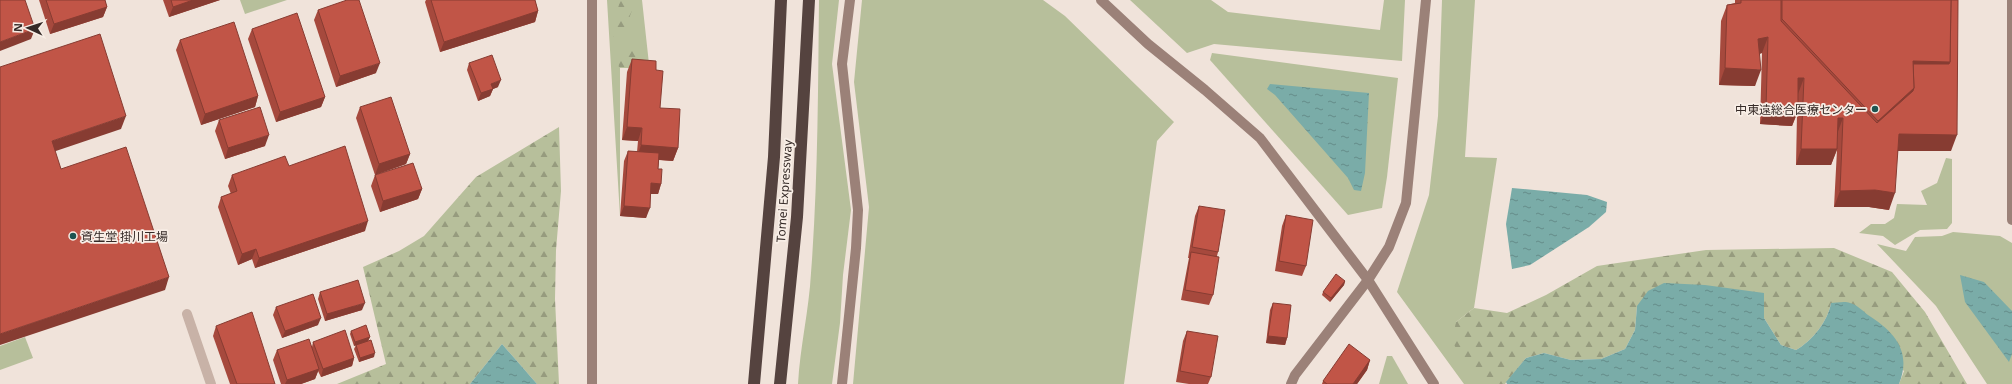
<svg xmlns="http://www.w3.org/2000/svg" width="2012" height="384" font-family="'Noto Sans','Noto Sans JP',sans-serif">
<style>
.grass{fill:#b7bf9b}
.forest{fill:url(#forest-firs)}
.water{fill:url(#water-ripples)}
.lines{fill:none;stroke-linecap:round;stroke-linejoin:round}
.street{stroke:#c8b2a7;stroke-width:10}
.secondary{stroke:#9b8178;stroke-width:10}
.highway{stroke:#55433f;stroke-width:12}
.wall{fill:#a6493d}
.shaded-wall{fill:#873c32}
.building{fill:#c15547;stroke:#873c32}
.poi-dot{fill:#1e5451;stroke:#f8eee6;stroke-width:1.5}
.labels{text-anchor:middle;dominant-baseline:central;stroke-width:3.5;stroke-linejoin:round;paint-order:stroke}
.poi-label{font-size:12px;fill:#352a27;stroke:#f8eee6;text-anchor:end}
.street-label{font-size:12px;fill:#352a27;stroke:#f8eee6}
</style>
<defs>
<pattern id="forest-firs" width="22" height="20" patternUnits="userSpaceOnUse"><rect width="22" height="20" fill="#b7bf9b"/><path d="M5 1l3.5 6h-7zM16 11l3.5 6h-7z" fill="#969b7e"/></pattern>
<pattern id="water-ripples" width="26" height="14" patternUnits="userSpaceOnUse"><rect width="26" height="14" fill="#7aaca8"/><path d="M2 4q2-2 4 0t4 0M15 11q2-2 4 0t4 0" fill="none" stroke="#658c89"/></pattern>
</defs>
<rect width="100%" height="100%" fill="#f0e3da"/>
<!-- grass -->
<g class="grass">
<path d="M240 0H287L245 14Z"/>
<path d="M607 0H642L649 64 620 60V216Z"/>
<path d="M819 0H839L832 64 851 210 843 275 840 323 832 384H798C800 347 809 310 811 273 818 182 818 91 819 0Z"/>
<path d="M862 0H1043L1065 16 1174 122 1157 141 1124 384H853L869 207 854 82Z"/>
<path d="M1130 0H1211L1228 12 1380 30 1384 0H1405L1402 61 1214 44 1187 53Z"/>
<path d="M1442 0H1475L1465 157 1497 158 1474 308 1456 322 1493 384H1464L1397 292 1429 195 1438 116Z"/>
<path d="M1212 53 1398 78 1387 177 1382 208 1348 215 1210 60Z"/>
<path d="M1946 158 1952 159V223L1947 229 1920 230 1895 245 1883 236 1859 233 1871 224H1885L1894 218 1897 204 1927 205 1921 191 1937 183Z"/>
<path d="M1953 232 2000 236 2012 243V384H1987L1936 306 1877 244 1906 251 1915 237 1942 236Z"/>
<path d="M25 337 33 358 0 370V346Z"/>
<path d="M1387 356H1392L1408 384H1379Z"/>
</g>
<!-- forest -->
<g class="forest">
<path d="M620 0H636L628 21 631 20 627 42 613 39 615 21Z"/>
<path d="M638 46 646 65 641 68H619L617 52Z"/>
<path d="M559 127 561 191 556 250 555 299 559 384H537L502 344 470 384H337L386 364 363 267 399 251 424 236 476 177Z"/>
<path d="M1834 248 1892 272 1925 312 1967 384H1899L1904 371 1831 303C1828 321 1812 341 1796 350L1781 345 1764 318 1637 306 1635 330 1625 349 1601 359 1571 360 1544 353 1526 358 1505 384H1492L1481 375 1463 361 1452 341 1456 322 1474 308 1507 313 1546 295 1597 266 1706 250Z"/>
</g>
<!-- water -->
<g class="water">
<path d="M1270 84 1369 93 1365 173 1361 191 1354 190 1348 178 1275 95 1267 89Z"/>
<path d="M1512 188 1587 195 1607 202 1606 212 1589 227 1530 265 1512 269 1506 224Z"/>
<path d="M1960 275 1984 282 2012 311V354L2009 362 1965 302Z"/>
<path d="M1664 283 1705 285 1764 293V318L1781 345 1796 350C1812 341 1828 321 1831 303 1836 303 1845 301 1850 303 1856 304 1863 311 1868 315 1895 332 1912 352 1899 384H1507L1506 382 1526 358 1544 353 1571 360 1601 359 1625 349 1635 330 1637 306 1648 291Z"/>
<path d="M502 344 537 384H470Z"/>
</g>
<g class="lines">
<!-- street -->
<path class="street" d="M187 314 211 384"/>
<!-- secondary -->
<g class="secondary">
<path d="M1101 0 1148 44 1205 90 1260 138 1368 280 1434 384"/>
<path d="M2012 0V220"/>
<path d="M592 384V0"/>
<path d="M842 384 856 248 858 210 842 64 850 0"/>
<path d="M1291 384 1295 375 1368 280 1389 247 1406 203 1426 0"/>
</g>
<!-- highway -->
<g class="highway">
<path d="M754 384 774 157 781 0"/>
<path d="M780 384 797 217 809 0"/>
</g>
</g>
<!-- wall -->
<g class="wall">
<path d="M39 0H105L107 7 103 17 50 34Z"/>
<path d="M163 0H220L169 17Z"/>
<path d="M426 0H535L538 11 535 22 440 52 425 2Z"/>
<path d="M1735 0H1958L1951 151H1898L1889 210 1869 207H1834L1837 150 1831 165H1796L1797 114 1792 126 1760 124 1762 53 1759 54 1755 86 1719 85 1721 21 1727 5 1735 3Z"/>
<path d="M318 10 376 73 336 87 314 20Z"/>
<path d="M252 29 325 97 321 107 276 122 248 39Z"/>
<path d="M180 40 258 96 255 107 201 125 176 50Z"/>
<path d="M632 59 660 108 678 148 673 161 659 160 658 169 661 184 658 194H651L646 218 620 216 624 161 628 151 637 152 638 141 622 140 627 72Z"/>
<path d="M469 63 498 87 493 89 490 96 478 101 467 70Z"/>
<path d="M360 107 410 154 406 164 375 175 356 118Z"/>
<path d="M219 120 265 146 225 159 215 131Z"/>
<path d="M289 166 365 231 255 268 252 259 238 265 218 207 221 197 231 194 228 186 232 175Z"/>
<path d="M375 175 422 189 418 199 380 212 371 186Z"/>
<path d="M1199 206 1218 252 1217 256 1213 295 1209 305 1181 300 1188 263 1189 258H1188L1195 216Z"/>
<path d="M1286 215 1306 266 1302 276 1275 271 1282 226Z"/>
<path d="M1345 281 1344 285 1330 302 1322 295 1323 292Z"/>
<path d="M320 292 362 310 325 321 318 299Z"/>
<path d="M1273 303 1287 338 1285 345 1266 343 1270 310Z"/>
<path d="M276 307 318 325 282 338 273 315Z"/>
<path d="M216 326 275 384H230L213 336Z"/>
<path d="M351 331 370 337 368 341 374 357 359 362 354 349 356 345 354 346 350 334Z"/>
<path d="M1187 331 1211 377 1208 384H1189L1176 382 1183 341Z"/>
<path d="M313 342 354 358 352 366 321 377 318 371 315 379 301 384H281L273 360 277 350 312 347Z"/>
<path d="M1370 360 1367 370 1357 384H1322L1323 381Z"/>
</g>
<!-- shaded-wall -->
<g class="shaded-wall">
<path d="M193 0H220L169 17 173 7Z"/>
<path d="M107 7 103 17 50 34 54 24Z"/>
<path d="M538 11 535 22 440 52 444 42Z"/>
<path d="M35 29 31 39 0 51V42Z"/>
<path d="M1768 37 1762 53 1752 56 1758 39Z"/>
<path d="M1913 61 1950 62 1943 81 1913 80Z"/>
<path d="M380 63 376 73 336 87 340 76Z"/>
<path d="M1725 68 1761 70 1755 86 1719 85Z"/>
<path d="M1798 78H1804L1798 94Z"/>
<path d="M501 80 498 87 493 89 490 96 478 101 481 93 491 84Z"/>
<path d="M1914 88 1907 107 1871 140 1878 121Z"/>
<path d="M258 96 255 107 201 125 205 114Z"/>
<path d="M325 97 321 107 276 122 280 112Z"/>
<path d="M1766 108 1798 110 1792 126 1760 124Z"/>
<path d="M126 116 121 129 47 154 52 141Z"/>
<path d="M1838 118H1843L1837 134Z"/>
<path d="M627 127 642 128 638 141 622 140Z"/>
<path d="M1899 134 1957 135 1951 151H1893Z"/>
<path d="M269 135 265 146 225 159 228 148Z"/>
<path d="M641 145 678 148 673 161 637 158Z"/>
<path d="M1801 149H1837L1831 165H1796Z"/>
<path d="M410 154 406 164 375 175 379 164Z"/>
<path d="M651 183 661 184 658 194H648Z"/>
<path d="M422 189 418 199 380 212 383 201Z"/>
<path d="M1875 190 1895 193 1889 210 1869 207H1834L1840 191Z"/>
<path d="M624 206 650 208 646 218 620 216Z"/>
<path d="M368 221 365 231 255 268 259 258Z"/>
<path d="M256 249 252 259 238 265 242 254Z"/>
<path d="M169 277 165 290 0 345V334Z"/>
<path d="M1345 281 1344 285 1330 302 1331 298Z"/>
<path d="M365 303 362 310 325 321 327 314Z"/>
<path d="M321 318 318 325 282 338 285 331Z"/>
<path d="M1268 336 1287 338 1285 345 1266 343Z"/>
<path d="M370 337 368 341 354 346 355 342Z"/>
<path d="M375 353 374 357 359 362 360 358Z"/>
<path d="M354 358 352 366 321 377 323 369Z"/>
<path d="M1370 360 1367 370 1357 384H1353Z"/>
<path d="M319 369 315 379 301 384H285L287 380Z"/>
</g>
<!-- building -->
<g class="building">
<path d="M0 0H25L35 29 0 42Z"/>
<path d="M46 0H105L107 7 54 24Z"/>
<path d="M171 0H193L173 7Z"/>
<path d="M347 0H359L380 63 340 76 318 10Z"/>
<path d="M431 0H535L538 11 444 42Z"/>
<path d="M1741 0H1781V21L1877 123 1913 91 1914 88 1913 64H1949L1950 62 1951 0H1958L1957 135 1899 134 1895 193 1875 190 1840 191 1843 118H1838L1837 149H1801L1804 78H1798V110L1766 108 1768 37 1758 39 1761 70 1725 68 1727 5 1741 3Z"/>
<path d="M1782 0H1951L1950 62 1913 61 1914 88 1878 121 1782 19Z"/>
<path d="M297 13 325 97 280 112 252 29Z"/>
<path d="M234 22 258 96 205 114 180 40Z"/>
<path d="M100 34 126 116 52 141 61 169 126 147 169 277 0 334V67Z"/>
<path d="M492 55 501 80 491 84 493 89 481 93 469 63Z"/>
<path d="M632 59 656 61V70L663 71 660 108 680 109 678 148 641 145 642 128 627 127Z"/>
<path d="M391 97 410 154 379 164 360 107Z"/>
<path d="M260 107 269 135 228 148 219 120Z"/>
<path d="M345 146 368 221 259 258 256 249 242 254 221 197 237 191 232 175 285 156 289 166Z"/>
<path d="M628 151 659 153 658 169H662L661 184 651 183 650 208 624 206Z"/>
<path d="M413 163 422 189 383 201 375 175Z"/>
<path d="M1199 206 1225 210 1218 252 1192 247Z"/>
<path d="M1286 215 1313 220 1306 266 1279 261Z"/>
<path d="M1191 252 1219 257 1213 295 1185 290Z"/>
<path d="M1336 274 1345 281 1331 298 1323 292Z"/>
<path d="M358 280 365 303 327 314 320 292Z"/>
<path d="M313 294 321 318 285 331 276 307Z"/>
<path d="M1273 303 1291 305 1287 338 1268 336Z"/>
<path d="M252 312 275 384H237L216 326Z"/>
<path d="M366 325 370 337 355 342 351 331Z"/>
<path d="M345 330 354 358 323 369 313 342Z"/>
<path d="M1187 331 1218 336 1211 377 1180 371Z"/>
<path d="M309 339 319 369 287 380 277 350Z"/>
<path d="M371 340 375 353 360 358 356 345Z"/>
<path d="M1349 344 1370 360 1353 384H1327L1323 381Z"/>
</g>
<!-- markers -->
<g class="poi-dot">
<circle cx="1875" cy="109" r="4"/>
<circle cx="73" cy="236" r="4"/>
</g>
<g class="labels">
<!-- poi labels -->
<g class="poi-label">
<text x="1867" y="109">中東遠総合医療センター</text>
<text x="81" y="236" text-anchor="start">資生堂 掛川工場</text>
</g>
<!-- street labels -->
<g class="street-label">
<text transform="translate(784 191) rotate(-86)">Tomei Expressway</text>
</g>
</g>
<!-- north arrow -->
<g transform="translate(28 28) rotate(273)" stroke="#f8eee6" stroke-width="3" paint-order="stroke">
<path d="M0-3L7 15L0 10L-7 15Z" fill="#352a27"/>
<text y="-6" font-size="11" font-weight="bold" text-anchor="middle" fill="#352a27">N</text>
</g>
</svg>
